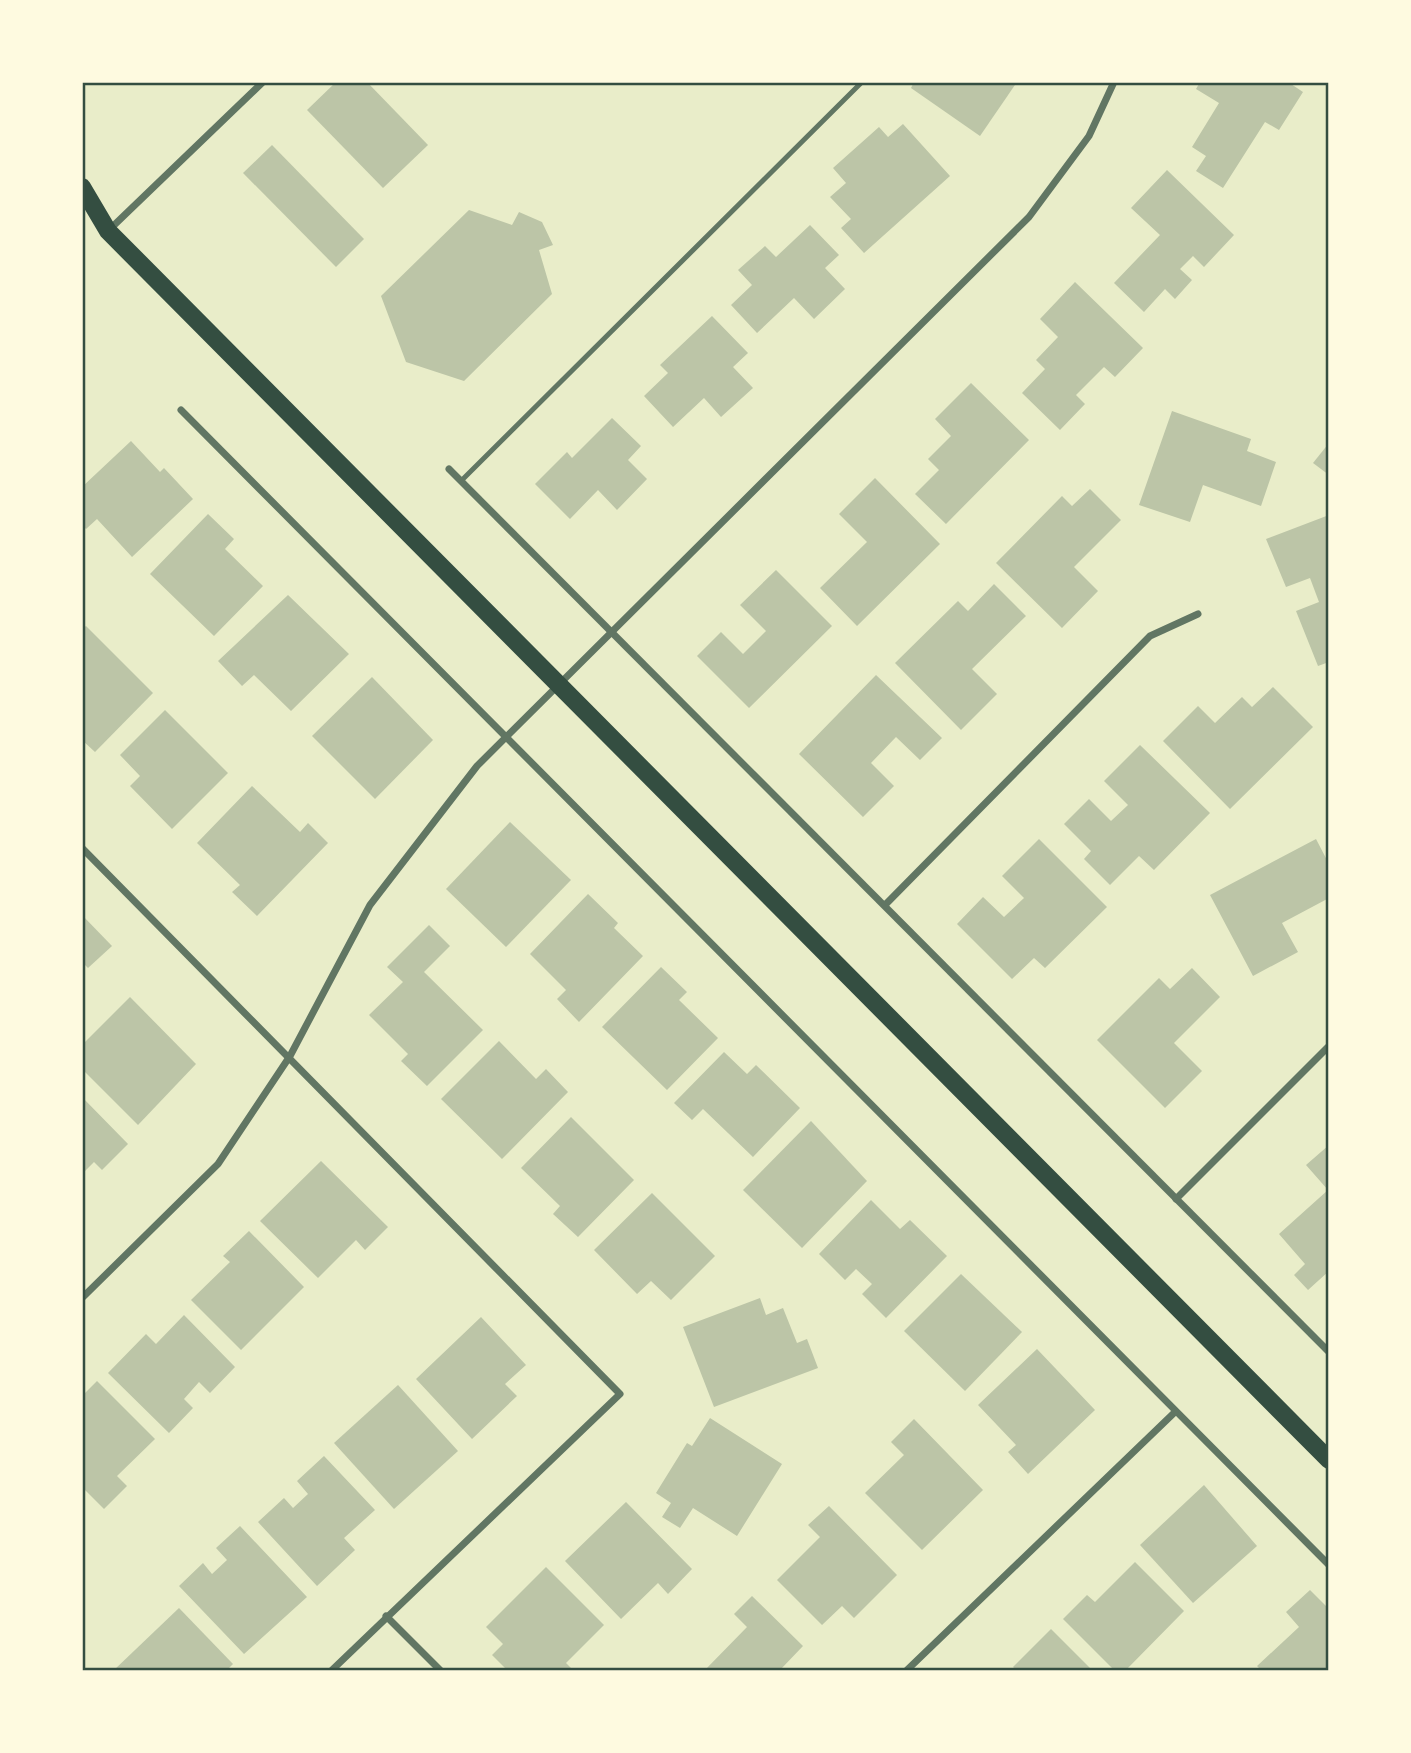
<svg xmlns="http://www.w3.org/2000/svg" width="1411" height="1753" font-family="'PT Sans',sans-serif">
<style>
.building{fill:#bcc5a7}
.lines{fill:none;stroke-linecap:round;stroke-linejoin:round}
.service{stroke:#617663;stroke-width:5}
.minor{stroke:#617663;stroke-width:7}
.primary{stroke:#344e41;stroke-width:18}
.neatline{fill:none;stroke:#344e41;stroke-width:2.5}
</style>
<rect width="100%" height="100%" fill="#e9edc9"/>
<!-- building -->
<g class="building">
<path d="M336 82H367L428 145 383 188 307 110Z"/>
<path d="M914 82H1017L980 136 911 88Z"/>
<path d="M1200 82H1288L1303 92 1279 130 1265 122 1223 188 1196 171 1206 156 1192 147 1219 103 1196 89Z"/>
<path d="M903 124 950 176 864 253 841 228 851 219 830 197 846 183 833 168 879 127 888 137Z"/>
<path d="M272 145 364 239 336 267 243 173Z"/>
<path d="M1167 170 1234 235 1204 267 1193 256 1180 269 1192 280 1175 299 1165 289 1144 312 1114 283 1160 235 1131 208Z"/>
<path d="M469 210 512 225 519 212 542 222 553 245 539 250 552 294 464 381 406 362 381 296Z"/>
<path d="M810 225 839 255 825 268 845 289 814 319 794 298 757 333 731 305 752 285 738 270 765 246 776 257Z"/>
<path d="M1075 282 1143 348 1115 377 1104 367 1076 395 1085 404 1060 430 1022 393 1045 369 1036 360 1058 337 1040 319Z"/>
<path d="M712 316 748 353 733 367 753 388 721 417 704 398 673 427 644 396 668 373 660 365Z"/>
<path d="M971 383 1029 440 946 524 915 494 939 470 928 459 951 436 935 419Z"/>
<path d="M1172 411 1251 439 1247 451 1276 462 1261 506 1203 485 1190 522 1139 505Z"/>
<path d="M612 418 641 446 628 460 647 479 617 510 598 490 570 519 535 484 567 452 572 458Z"/>
<path d="M131 441 160 472 164 468 193 499 132 557 97 519 86 529 82 525V487Z"/>
<path d="M1329 443V475L1313 463Z"/>
<path d="M875 478 940 544 857 626 820 588 867 542 839 514Z"/>
<path d="M1090 489 1121 520 1074 567 1098 591 1062 628 996 563 1062 496 1072 506Z"/>
<path d="M208 514 234 539 225 549 263 586 214 636 150 574Z"/>
<path d="M1329 515V662L1318 666 1296 611 1319 602 1310 578 1286 587 1266 539Z"/>
<path d="M776 570 832 626 749 708 697 656 721 632 743 654 766 631 740 605Z"/>
<path d="M994 584 1026 616 972 669 997 694 961 730 895 663 958 601 968 611Z"/>
<path d="M288 595 349 654 291 711 254 675 242 686 218 661Z"/>
<path d="M86 626 153 693 95 752 82 740V629Z"/>
<path d="M876 675 942 738 920 760 896 737 871 763 894 786 863 817 799 754Z"/>
<path d="M372 677 433 740 375 799 312 736Z"/>
<path d="M1273 687 1313 727 1230 809 1163 741 1198 706 1215 723 1242 697 1252 707Z"/>
<path d="M165 710 228 773 172 829 130 786 140 776 120 755Z"/>
<path d="M1140 745 1210 813 1154 870 1139 856 1110 885 1084 859 1091 851 1064 824 1089 799 1111 821 1128 805 1104 781Z"/>
<path d="M252 786 300 832 308 823 328 843 257 916 232 892 240 885 197 843Z"/>
<path d="M510 822 571 880 506 947 446 889Z"/>
<path d="M1039 839 1107 907 1045 968 1034 958 1012 979 957 924 983 897 1004 917 1024 898 1002 876Z"/>
<path d="M1316 839 1329 864V898L1282 923 1298 952 1253 976 1210 895Z"/>
<path d="M588 894 618 923 614 928 643 956 579 1022 557 999 566 990 530 954Z"/>
<path d="M82 915 112 946 88 968 82 962Z"/>
<path d="M429 925 450 946 424 972 483 1030 427 1086 401 1061 408 1054 369 1015 403 982 387 967Z"/>
<path d="M661 967 687 992 679 1000 718 1038 667 1090 602 1027Z"/>
<path d="M1192 968 1220 997 1174 1043 1202 1071 1165 1108 1097 1040 1159 978 1170 989Z"/>
<path d="M130 997 196 1064 138 1125 82 1069V1045Z"/>
<path d="M499 1041 536 1079 546 1069 568 1092 502 1159 441 1099Z"/>
<path d="M724 1052 747 1074 756 1065 800 1108 753 1157 703 1109 692 1120 674 1103Z"/>
<path d="M82 1097 128 1144 102 1170 94 1162 82 1174Z"/>
<path d="M571 1117 634 1180 578 1237 553 1214 560 1206 521 1168Z"/>
<path d="M811 1121 867 1181 802 1248 743 1190Z"/>
<path d="M1329 1145V1271L1308 1290 1294 1275 1305 1264 1279 1234 1328 1190 1306 1165Z"/>
<path d="M321 1161 388 1227 365 1250 356 1240 318 1278 260 1221Z"/>
<path d="M652 1193 715 1256 671 1300 651 1281 637 1294 594 1250Z"/>
<path d="M871 1200 900 1229 910 1220 947 1256 886 1318 862 1294 872 1284 856 1269 845 1280 819 1254Z"/>
<path d="M249 1231 304 1287 241 1350 191 1300 230 1262 223 1256Z"/>
<path d="M961 1274 1022 1332 965 1391 904 1331Z"/>
<path d="M760 1298 766 1315 783 1308 797 1343 807 1339 818 1368 714 1407 683 1327Z"/>
<path d="M184 1315 235 1367 210 1393 199 1382 184 1399 193 1408 169 1433 108 1373 146 1334 156 1344Z"/>
<path d="M481 1317 526 1365 505 1384 517 1396 472 1439 416 1379Z"/>
<path d="M1037 1349 1095 1410 1028 1474 1008 1452 1016 1445 978 1405Z"/>
<path d="M97 1381 155 1439 117 1476 127 1486 104 1509 82 1487V1396Z"/>
<path d="M398 1385 458 1451 394 1509 334 1443Z"/>
<path d="M710 1418 782 1464 737 1536 693 1508 680 1528 662 1517 671 1503 656 1493 687 1443 692 1446Z"/>
<path d="M914 1419 983 1490 922 1550 865 1493 904 1455 891 1442Z"/>
<path d="M324 1456 375 1510 344 1538 355 1550 317 1586 258 1522 284 1498 293 1508 308 1494 297 1481Z"/>
<path d="M1204 1485 1257 1546 1193 1603 1140 1545Z"/>
<path d="M626 1502 692 1569 668 1594 658 1583 621 1619 565 1561Z"/>
<path d="M829 1506 897 1575 854 1618 842 1606 822 1625 777 1580 820 1537 808 1525Z"/>
<path d="M240 1526 307 1597 244 1654 179 1586 203 1563 212 1574 227 1560 216 1548Z"/>
<path d="M1135 1562 1184 1611 1125 1671H1115L1063 1619 1087 1595 1095 1602Z"/>
<path d="M546 1567 604 1625 566 1663 574 1671H508L492 1655 503 1644 486 1627Z"/>
<path d="M1310 1590 1329 1609V1671H1262L1257 1666 1299 1627 1286 1612Z"/>
<path d="M752 1596 803 1646 781 1669 783 1671H704L747 1627 734 1614Z"/>
<path d="M179 1608 233 1664 226 1671H113Z"/>
<path d="M1051 1629 1093 1671H1017L1013 1667Z"/>
</g>
<g class="lines">
<!-- service -->
<path class="service" d="M461 481 862 82"/>
<!-- minor -->
<g class="minor">
<path d="M109 230 263 82"/>
<path d="M181 410 1329 1565"/>
<path d="M449 469 1329 1352"/>
<path d="M82 848 620 1394 331 1671"/>
<path d="M885 905 1150 636 1198 614"/>
<path d="M1176 1199 1329 1046"/>
<path d="M82 1298 218 1164 290 1056 370 905 477 766 1029 217 1089 136 1114 82"/>
<path d="M386 1616 441 1671"/>
<path d="M906 1671 1175 1412"/>
</g>
<!-- primary -->
<path class="primary" d="M82 187 108 231 1329 1460"/>
</g>
<!-- border -->
<rect width="1411" height="1753" fill="none" stroke="#fefae0" stroke-width="168"/>
<rect x="84" y="84" width="1243" height="1585" class="neatline"/>
</svg>
